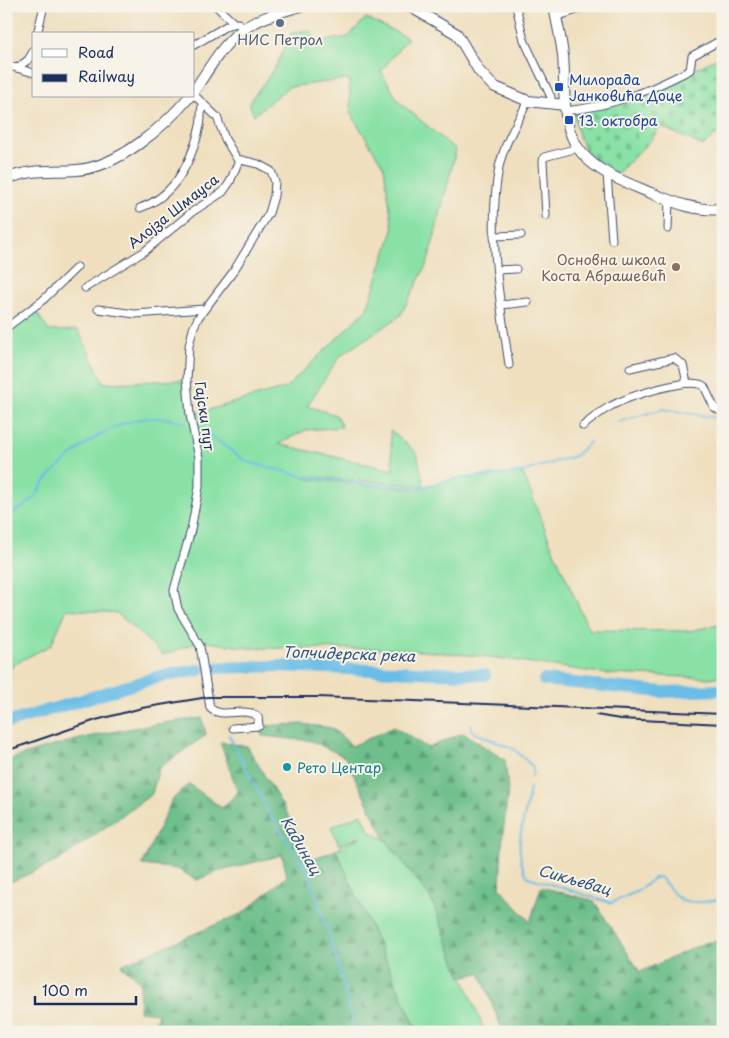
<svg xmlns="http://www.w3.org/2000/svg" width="729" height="1038" font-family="'Playpen Sans',sans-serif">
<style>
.grass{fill:#89e1a6;stroke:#528882;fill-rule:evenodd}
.forest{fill:url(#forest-firs);stroke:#447774}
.cemetery{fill:url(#cemetery-stones);stroke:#528882}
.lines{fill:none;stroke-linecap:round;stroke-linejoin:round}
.stream{stroke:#6bbde7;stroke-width:2}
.river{stroke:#6bbde7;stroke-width:12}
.street-casing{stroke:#3b496c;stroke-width:9}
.secondary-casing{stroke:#3b496c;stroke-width:12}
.street{stroke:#fff;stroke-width:7}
.secondary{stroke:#fff;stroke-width:10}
.rail{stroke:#1b2f5e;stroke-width:2}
.service-dot{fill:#5c6f8a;stroke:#f7f3e8;stroke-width:2}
.transit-dot{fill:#1a4fb4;stroke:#f7f3e8;stroke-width:2}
.education-dot{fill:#8d6e63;stroke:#f7f3e8;stroke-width:2}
.culture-dot{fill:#0f9aa8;stroke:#f7f3e8;stroke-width:2}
.labels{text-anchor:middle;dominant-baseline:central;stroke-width:4;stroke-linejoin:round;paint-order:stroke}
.service-label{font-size:14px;fill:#4e5e75;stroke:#f7f3e8}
.transit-label{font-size:14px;fill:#164399;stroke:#f7f3e8;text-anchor:start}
.street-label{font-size:14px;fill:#1b2f5e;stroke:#f7f3e8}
.education-label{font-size:14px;fill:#785e54;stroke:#f7f3e8;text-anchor:end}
.culture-label{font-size:14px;fill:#0d838f;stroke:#f7f3e8;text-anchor:start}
.water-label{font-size:15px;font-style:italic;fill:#2f5280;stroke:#f7f3e8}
</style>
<defs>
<pattern id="forest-firs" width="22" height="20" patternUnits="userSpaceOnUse" patternTransform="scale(1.25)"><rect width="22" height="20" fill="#6ebf8b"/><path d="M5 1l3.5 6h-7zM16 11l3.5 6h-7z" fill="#5a9c75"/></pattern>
<pattern id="cemetery-stones" width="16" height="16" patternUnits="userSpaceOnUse" patternTransform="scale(1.25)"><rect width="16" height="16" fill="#89e1a6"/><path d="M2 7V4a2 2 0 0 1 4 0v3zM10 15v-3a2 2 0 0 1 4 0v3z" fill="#76c191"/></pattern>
</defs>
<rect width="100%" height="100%" fill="#f7f3e8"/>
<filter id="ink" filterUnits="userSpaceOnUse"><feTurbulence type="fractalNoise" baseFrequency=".02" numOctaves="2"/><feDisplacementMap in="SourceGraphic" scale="10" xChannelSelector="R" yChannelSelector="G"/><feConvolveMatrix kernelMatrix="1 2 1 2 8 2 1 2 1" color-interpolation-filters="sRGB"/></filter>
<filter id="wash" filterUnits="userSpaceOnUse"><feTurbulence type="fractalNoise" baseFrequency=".0096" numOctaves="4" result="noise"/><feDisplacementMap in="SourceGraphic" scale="20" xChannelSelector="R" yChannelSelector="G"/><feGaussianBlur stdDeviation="1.12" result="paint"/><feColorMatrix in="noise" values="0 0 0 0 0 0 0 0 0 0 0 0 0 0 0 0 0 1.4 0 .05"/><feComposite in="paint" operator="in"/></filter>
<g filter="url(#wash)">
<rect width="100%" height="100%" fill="#efdfbe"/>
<!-- grass -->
<g class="grass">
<path d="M366 18 408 38 381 71 399 102 456 150 428 262 400 316 340 356 307 406 336 415 342 427 306 430 278 444 393 470 390 430 417 453 424 486 453 479 523 473 550 542 589 630 689 631 723 624V675L710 678 608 674 491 657 396 649 249 648 201 641 163 655 117 613 67 609 51 645 18 662 6 672V327L33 307 49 331 78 330 104 383 187 380 190 415 286 388 367 309 393 230 384 167 351 114 349 79 288 87 254 115 249 103 276 66 291 33 309 30 318 42 348 37ZM301 476 422 486V487L413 489 307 479Z"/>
<path d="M362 814 370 832 385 839 427 889 485 1032H418L336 850 362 836 339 845 331 827Z"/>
</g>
<!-- forest -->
<g class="forest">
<path d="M202 718 206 735 159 768 152 794 58 861 6 884V761C69 738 135 726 202 718Z"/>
<path d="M302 724 332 728 352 746 394 727 428 748 463 733 505 760 508 790 502 844 500 888 530 922 541 887 594 901 640 972 704 943 723 940V1032H503L480 973 461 977 431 899 385 839 345 757 312 741 262 736 259 726Z"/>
<path d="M220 742 247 746 304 842 312 859 336 850 418 1032H152L158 1013 139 1011 140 982 121 965 243 913 287 876 282 855 217 872 197 880 177 869 142 865 172 800 189 784 222 808 238 792Z"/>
</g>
<!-- cemetery -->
<path class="cemetery" d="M723 55V129L703 146 660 126 651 140 617 174C585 156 580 149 574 113L646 94Z"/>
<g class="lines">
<!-- stream -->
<g class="stream">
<path d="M618 422 663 409 723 419"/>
<path d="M198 427 247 462 307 477 374 485 419 488 453 479 518 473 575 456 590 442"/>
<path d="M6 517C14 512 25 507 32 500 38 495 40 487 45 481 81 443 129 404 185 423"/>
<path d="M471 723V730L475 733 514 749 533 767 532 776"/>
<path d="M229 735 268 811 308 872 335 953 355 1032"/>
<path d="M530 788C526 817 510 850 528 877L611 903 638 891 654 878 660 877C666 883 670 890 676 896 688 906 710 902 723 898"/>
</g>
<!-- river -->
<g class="river">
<path d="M211 668 280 666 485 675"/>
<path d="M544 680 663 692 723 690"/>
<path d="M6 723 161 676 199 670"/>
</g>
</g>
</g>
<g filter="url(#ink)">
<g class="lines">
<!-- street casing -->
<g class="street-casing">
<g id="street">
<path d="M216 6 234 23"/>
<path d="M516 6 524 40 551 97V104"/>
<path d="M556 17 588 6"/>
<path d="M37 34 44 6"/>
<path d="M194 45 228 25 238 23 244 27"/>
<path d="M6 65 34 73"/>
<path d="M17 68 28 60 34 50"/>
<path d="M194 95 217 117 225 139 237 159 258 164 271 171 275 182 274 196 269 213 233 272 198 318 193 329 189 346 187 380 190 415 199 458V487L191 530 174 590 178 609 200 646 210 708C222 720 245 705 258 717L259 726 233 728"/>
<path d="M565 111C614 106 647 92 690 70L692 56 723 39"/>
<path d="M607 174 612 240"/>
<path d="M140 208C175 196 192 160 200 126 202 118 200 110 203 103"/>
<path d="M546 216 543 161 544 157 578 148"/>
<path d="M668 229 669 200"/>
<path d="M494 236 521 235"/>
<path d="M497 270 516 269"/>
<path d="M85 288 145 251 192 212 223 192 230 182 239 160"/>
<path d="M501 305 528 302"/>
<path d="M98 309 135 314 204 309"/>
<path d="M6 328 43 300 77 267"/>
<path d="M509 365C500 300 487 233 499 167 504 144 517 122 528 101"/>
<path d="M630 368 674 358 683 365 687 383"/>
<path d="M583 426C592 419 601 411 611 406 627 397 689 376 704 386L714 407 723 413"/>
</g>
</g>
<!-- secondary casing -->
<g class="secondary-casing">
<g id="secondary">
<path d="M409 6 457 34 479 71 493 86 528 101 565 105"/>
<path d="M554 6C557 23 561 39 563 55 566 87 559 125 581 152 597 172 622 181 646 191 671 201 694 212 723 209"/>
<path d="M194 91C230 36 235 24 301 6"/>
<path d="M6 179C33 168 50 172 77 170 118 167 164 127 190 96"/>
</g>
</g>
<!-- street -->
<use href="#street" class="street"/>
<!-- secondary -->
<use href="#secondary" class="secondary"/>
<!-- rail -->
<g class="rail">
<path d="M596 715 620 719 723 724"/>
<path d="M6 751 96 720 142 708 208 697H319L723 714"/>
</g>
</g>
</g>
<!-- markers -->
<circle class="service-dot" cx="280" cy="23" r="5"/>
<g class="transit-dot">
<rect x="554" y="82" width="10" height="10" rx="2.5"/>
<rect x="564" y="115" width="10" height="10" rx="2.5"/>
</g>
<circle class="education-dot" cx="676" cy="267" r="5"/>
<circle class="culture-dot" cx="287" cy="767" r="5"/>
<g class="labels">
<!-- service labels -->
<g class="service-label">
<text x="280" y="39">НИС Петрол</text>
</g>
<!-- transit labels -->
<g class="transit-label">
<text x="569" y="79">Милорада<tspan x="569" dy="16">Јанковића Доце</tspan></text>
<text x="579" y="120">13. октобра</text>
</g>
<!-- street labels -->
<g class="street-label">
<text transform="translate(173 211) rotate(-38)">Алојза Шмауса</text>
<text transform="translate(205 416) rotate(82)">Гајски пут</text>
</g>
<!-- education labels -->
<g class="education-label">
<text x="666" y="259">Основна школа<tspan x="666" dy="16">Коста Абрашевић</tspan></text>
</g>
<!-- culture labels -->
<g class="culture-label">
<text x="297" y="767">Рето Центар</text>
</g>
<!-- water labels -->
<g class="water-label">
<text transform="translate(349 653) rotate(2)">Топчидерска река</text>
<text transform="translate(302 845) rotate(60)">Кадинац</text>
<text transform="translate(575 879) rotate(16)">Сикљевац</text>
</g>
</g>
<!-- margin -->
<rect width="729" height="1038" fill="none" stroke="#f7f3e8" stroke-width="25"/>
<!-- legend -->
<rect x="32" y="32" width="162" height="65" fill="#f7f3e8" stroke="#9fa5b1"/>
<rect x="42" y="49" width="25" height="8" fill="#ffffff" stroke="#9fa5b1"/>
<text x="78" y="58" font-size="15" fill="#1b2f5e">Road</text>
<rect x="42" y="74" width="25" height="8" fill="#1b2f5e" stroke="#9fa5b1"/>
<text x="78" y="82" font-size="15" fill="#1b2f5e">Railway</text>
<!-- scale -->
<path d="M35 996v8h101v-8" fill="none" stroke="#1b2f5e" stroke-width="2.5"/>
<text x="42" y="996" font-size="15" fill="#1b2f5e" stroke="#f7f3e8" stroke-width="4" paint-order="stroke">100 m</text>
</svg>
